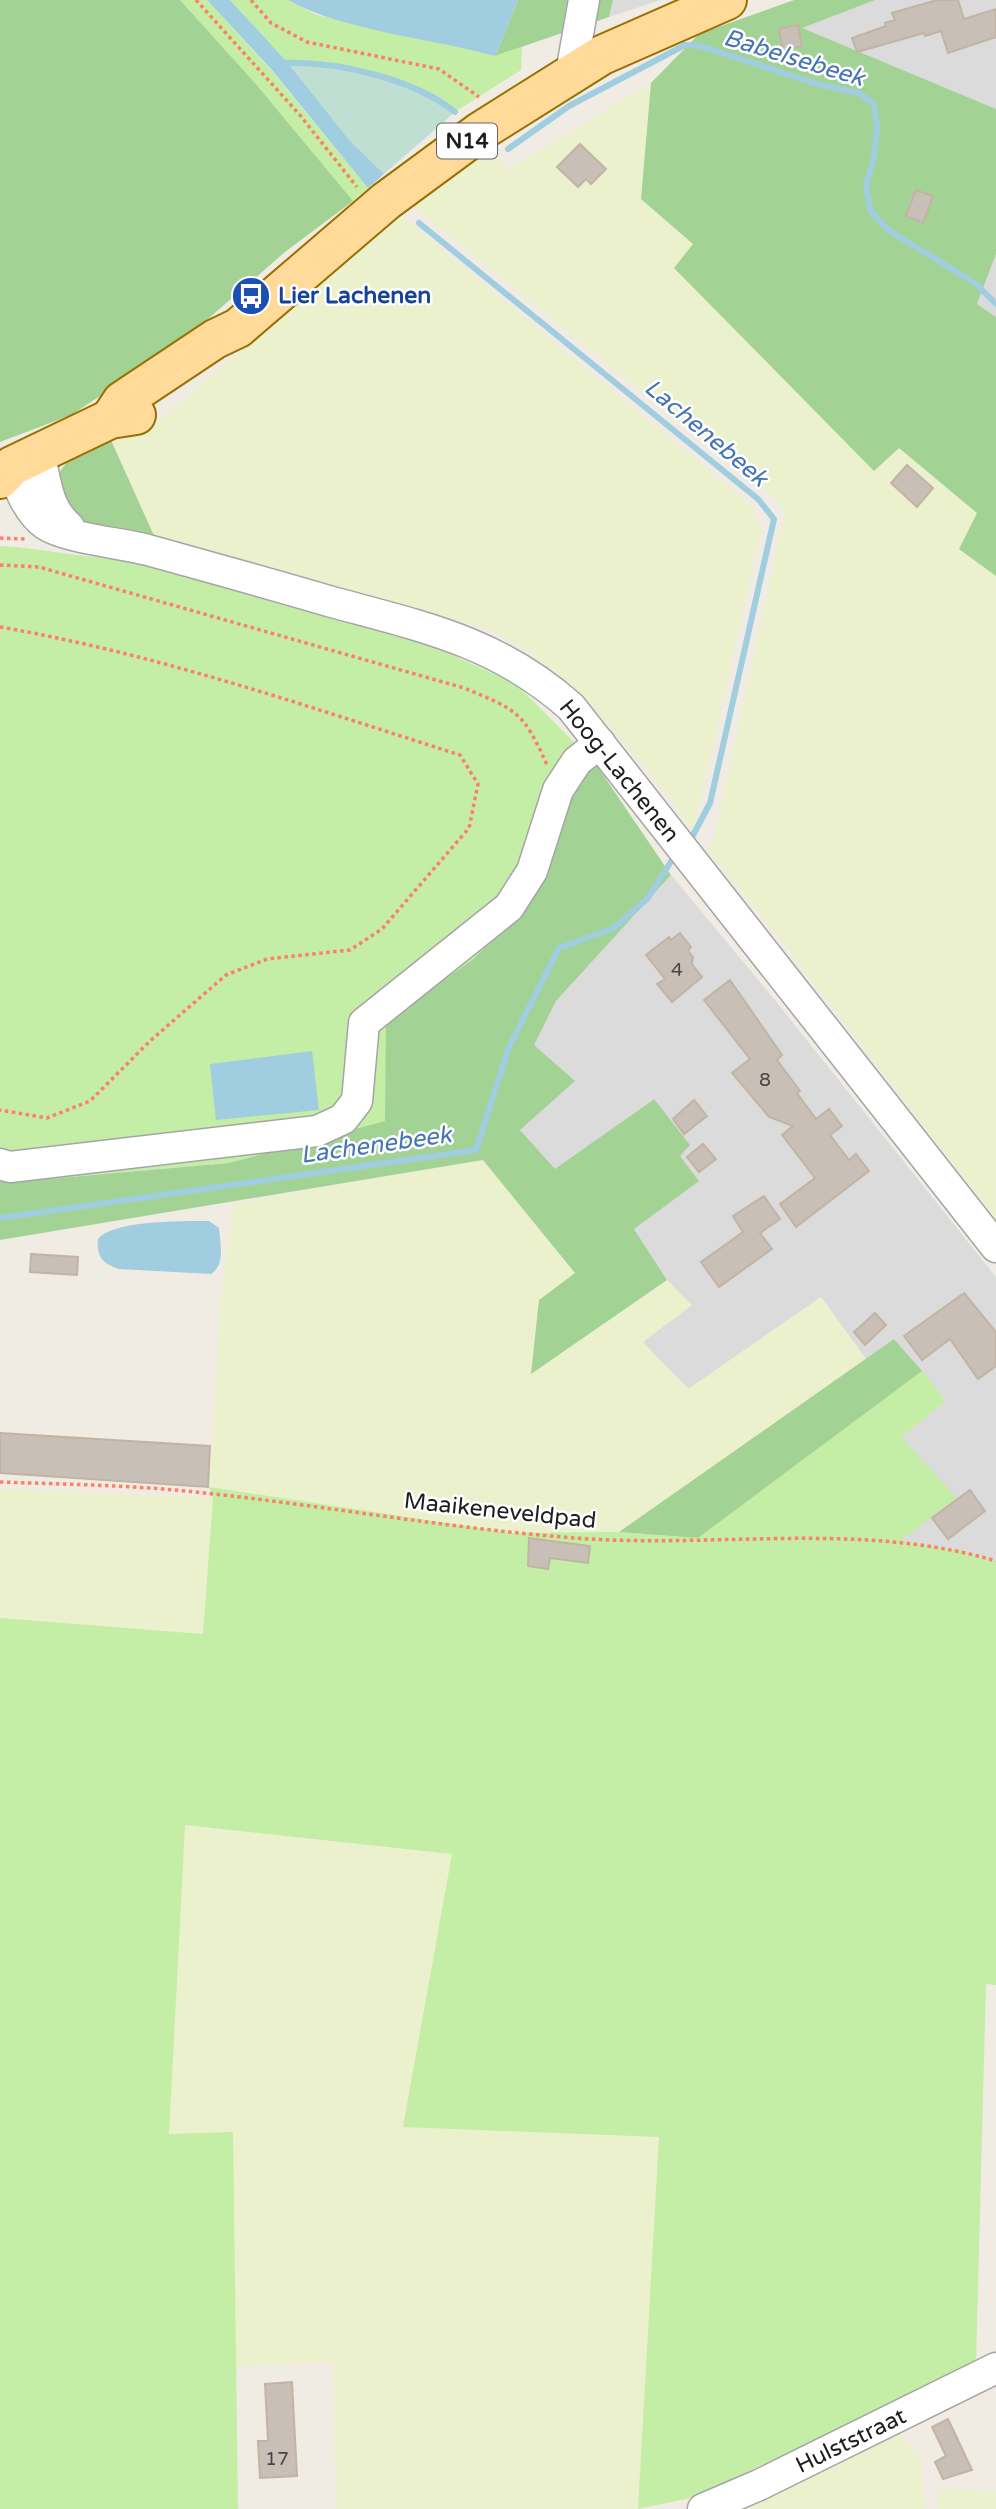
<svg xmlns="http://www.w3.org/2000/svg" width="996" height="2509" font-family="'Varela Round',sans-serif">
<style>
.residential{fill:#dcdbdb}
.farmland{fill:#ebf0cd}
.grass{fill:#c4eda5}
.forest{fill:#a3d295}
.wetland{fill:#bfdfd2}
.water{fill:#a0cde0}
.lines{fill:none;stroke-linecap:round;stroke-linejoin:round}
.stream{stroke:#a0cde0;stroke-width:6}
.building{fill:#c8bfb6;stroke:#c2b4a4;stroke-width:2}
.minor-casing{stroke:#a5a5a5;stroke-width:33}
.major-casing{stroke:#987000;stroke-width:42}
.path{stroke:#ff7f65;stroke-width:3.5;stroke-dasharray:3.5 3.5;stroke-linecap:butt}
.minor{stroke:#fff;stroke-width:30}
.major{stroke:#ffda99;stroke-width:38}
.labels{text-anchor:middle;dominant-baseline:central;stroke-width:5;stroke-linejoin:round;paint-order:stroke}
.number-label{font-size:19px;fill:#484644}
.shield{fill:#fff;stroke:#626262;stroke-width:2}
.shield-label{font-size:21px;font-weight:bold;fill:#1e1e1e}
.transit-label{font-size:23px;font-weight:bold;fill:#164399;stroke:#fff;text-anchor:start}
.street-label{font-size:23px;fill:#1e1e1e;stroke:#fff}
.water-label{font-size:24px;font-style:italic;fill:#4474b4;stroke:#fff}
</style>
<rect width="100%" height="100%" fill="#f0ece3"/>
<!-- residential -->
<g class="residential">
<path d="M613 0H661L609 17Z"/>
<path d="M875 0H996V109L801 28Z"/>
<path d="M996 254V317L977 304Z"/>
<path d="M671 875 774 999 996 1277V1561L963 1551 899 1541 901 1437 946 1401 894 1339 866 1359 821 1297 689 1389 642 1342 692 1305 667 1280 634 1229 680 1156 653 1099 555 1170 520 1130 574 1081 533 1045 556 1001Z"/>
</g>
<!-- farmland -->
<g class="farmland">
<path d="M651 83 641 199 694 244 674 268 874 470 899 448 977 513 959 549 996 576V1219L765 920 708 851 714 839 785 514 774 498 412 205 488 143 508 170Z"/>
<path d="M398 213 754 508 761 530 693 831 647 769 581 694 536 656 491 630 155 538 111 438 154 426Z"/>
<path d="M483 1160 575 1273 531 1373 667 1280 692 1305 643 1342 688 1389 821 1297 866 1359 619 1532 512 1533 209 1487 222 1286 234 1204Z"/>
<path d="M0 1489 213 1498 203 1634 0 1618Z"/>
<path d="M184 1825 452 1854 403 2126 660 2137 638 2509H336L333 2362 236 2366 233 2132 169 2135Z"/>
<path d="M899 2432 920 2458 925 2509H732Z"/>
<path d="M938 2488 996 2492V2509H939Z"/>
</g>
<!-- grass -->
<g class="grass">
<path d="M180 0H207L270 69 368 188 353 201 255 83Z"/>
<path d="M230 0H288L317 15 450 43 495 56 522 47 521 70 455 112C410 76 343 69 288 63Z"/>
<path d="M0 546C42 548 81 558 123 559L437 648 516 684 595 763 562 806 528 905 472 960 386 1020V1121L229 1163 14 1182 0 1179Z"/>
<path d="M922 1371 946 1401 901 1437 957 1498 900 1541 963 1551 996 1561V1985L986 1984 976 2362 695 2497 638 2509 659 2137 403 2127 452 1854 185 1825 169 2134 233 2132 238 2509H0V1618L203 1634 213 1498 209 1487 512 1533 619 1532 698 1538Z"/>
</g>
<!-- forest -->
<g class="forest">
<path d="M0 0H180L255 83 353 201 285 252 178 345 71 415 0 442Z"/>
<path d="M518 0H613L609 17 495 56Z"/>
<path d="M794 0H875L802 28 996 109V254L977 304 996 317V576L959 549 977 513 899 448 874 471 674 268 693 244 641 199 651 83 699 34Z"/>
<path d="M110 438 155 538 78 524 56 477 67 462Z"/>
<path d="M595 763 671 875 556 1001 534 1045 575 1081 520 1130 555 1169 654 1099 690 1145 680 1156 699 1181 634 1229 667 1280 531 1374 539 1300 575 1273 483 1160 0 1240V1179L14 1182 229 1163 385 1121 386 1020 472 960 528 905 562 806Z"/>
<path d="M894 1339 922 1371 698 1538 619 1532Z"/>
</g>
<!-- wetland -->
<path class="wetland" d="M288 63C346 70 407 74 455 112L384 174 350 141Z"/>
<!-- water -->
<g class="water">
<path d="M207 0H230L288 63 350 141 384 174 368 188 271 69Z"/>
<path d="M288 0H518L495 56C431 38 343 31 288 0Z"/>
<path d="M312 1051 319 1110 216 1120 210 1064Z"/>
<path d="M209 1221 219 1228C220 1243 226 1264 211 1274L119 1269C103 1264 96 1257 98 1239 113 1220 184 1221 209 1221Z"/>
</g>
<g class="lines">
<!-- stream -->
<g class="stream">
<path d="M281 63C336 61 412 78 455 112"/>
<path d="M508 149 569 106 685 45 701 46 817 84 859 93 874 104 877 127 874 158 866 185 870 210 888 230 975 283 996 304"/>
<path d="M419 223 758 499 774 519 710 803 691 839"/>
<path d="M0 1218 476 1150 509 1047 559 948 614 928 647 899 672 860"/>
</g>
</g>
<!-- building -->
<g class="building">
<path d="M937 0H958L964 19 996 9V37L948 53 941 31 925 36 924 33 857 52 852 38 886 26 885 23 895 20 892 13Z"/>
<path d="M798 25 802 46 783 50 779 29Z"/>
<path d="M580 144 606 169 591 184 586 179 578 187 557 167Z"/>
<path d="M916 190 933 196 923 223 906 216Z"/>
<path d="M907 465 933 488 917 507 891 483Z"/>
<path d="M680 933 691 947 688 951 693 957 692 964 702 977 672 1002 657 984 665 979 646 955 669 937 671 940Z"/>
<path d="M730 980 782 1055 777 1060 800 1091 797 1093 816 1119 829 1109 842 1126 830 1135 849 1160 856 1154 869 1171 796 1227 780 1204 815 1178 782 1135 793 1126 769 1117 732 1073 750 1059 704 1000Z"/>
<path d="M694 1100 707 1116 684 1134 673 1119Z"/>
<path d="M703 1144 716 1159 699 1172 687 1157Z"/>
<path d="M764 1196 780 1219 760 1233 772 1249 719 1287 701 1262 743 1232 733 1216Z"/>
<path d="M31 1254 78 1257 77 1275 30 1272Z"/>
<path d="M964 1293 996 1332V1366L978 1379 950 1339 922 1360 904 1336Z"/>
<path d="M875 1313 886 1325 865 1345 854 1332Z"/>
<path d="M0 1433 210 1446 208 1487 0 1473Z"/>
<path d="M970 1490 985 1511 948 1539 932 1518Z"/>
<path d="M529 1538 590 1546 588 1563 550 1558 548 1569 528 1566Z"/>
<path d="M292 2382 297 2476 260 2478 258 2441H268L265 2384Z"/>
<path d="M948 2419 972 2470 943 2479 935 2462 946 2456 932 2427Z"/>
</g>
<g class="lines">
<!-- minor casing -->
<g class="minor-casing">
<g id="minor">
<path d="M571 73 584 0"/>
<path d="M39 455C47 482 46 507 69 527"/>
<path d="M12 466C16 484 29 514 46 525 66 538 121 543 148 550 209 567 271 584 332 602 424 627 498 642 571 707L996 1247"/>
<path d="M0 1164 10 1167 317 1131 343 1119 357 1101 364 1023 509 907 532 871 558 790 577 761 600 743"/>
<path d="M703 2509 759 2485 996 2368"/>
</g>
</g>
<!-- major casing -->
<g class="major-casing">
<g id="major">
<path d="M110 419 122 401 215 339 238 328 386 201 481 131 602 55 727 0"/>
<path d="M0 479 12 466 110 419 136 415"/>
</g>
</g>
<!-- path -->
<g class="path">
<path d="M196 0 299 114 357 187"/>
<path d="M251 0 271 23 307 42 439 69 479 97"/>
<path d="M0 538 25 539"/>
<path d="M0 565 39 567 464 688C517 710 523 711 547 765"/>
<path d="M0 627C157 654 309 707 460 755L478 784 469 828 382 929 350 950 267 959 226 975 150 1041 90 1101 47 1118 0 1110"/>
<path d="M0 1482C58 1484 117 1485 175 1490 314 1503 451 1530 590 1539 725 1547 865 1522 996 1561"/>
</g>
<!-- minor -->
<use href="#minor" class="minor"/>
<!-- major -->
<use href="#major" class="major"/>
</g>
<!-- icons -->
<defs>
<g id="bus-disc" transform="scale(2.0125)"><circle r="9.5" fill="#1a4fb4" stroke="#fff"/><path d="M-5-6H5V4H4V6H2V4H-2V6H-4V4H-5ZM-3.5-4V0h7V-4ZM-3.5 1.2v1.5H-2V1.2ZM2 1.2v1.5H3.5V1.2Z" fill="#fff"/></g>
</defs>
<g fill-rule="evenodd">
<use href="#bus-disc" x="251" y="296"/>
</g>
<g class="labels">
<!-- number labels -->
<g class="number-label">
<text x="677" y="970">4</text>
<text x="765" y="1080">8</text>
<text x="277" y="2459">17</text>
</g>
<!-- shield labels -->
<rect class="shield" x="437" y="123.5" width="60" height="35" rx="5"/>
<g class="shield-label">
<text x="467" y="141">N14</text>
</g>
<!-- transit labels -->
<g class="transit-label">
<text x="278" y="296">Lier Lachenen</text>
</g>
<!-- street labels -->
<g class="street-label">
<text transform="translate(619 771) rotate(51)">Hoog-Lachenen</text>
<text transform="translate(500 1511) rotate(6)">Maaikeneveldpad</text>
<text transform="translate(851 2441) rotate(-26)">Hulststraat</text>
</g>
<!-- water labels -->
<g class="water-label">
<text transform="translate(794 58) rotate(17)">Babelsebeek</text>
<text transform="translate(706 433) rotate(40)">Lachenebeek</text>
<text transform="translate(376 1145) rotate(-8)">Lachenebeek</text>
</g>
</g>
</svg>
